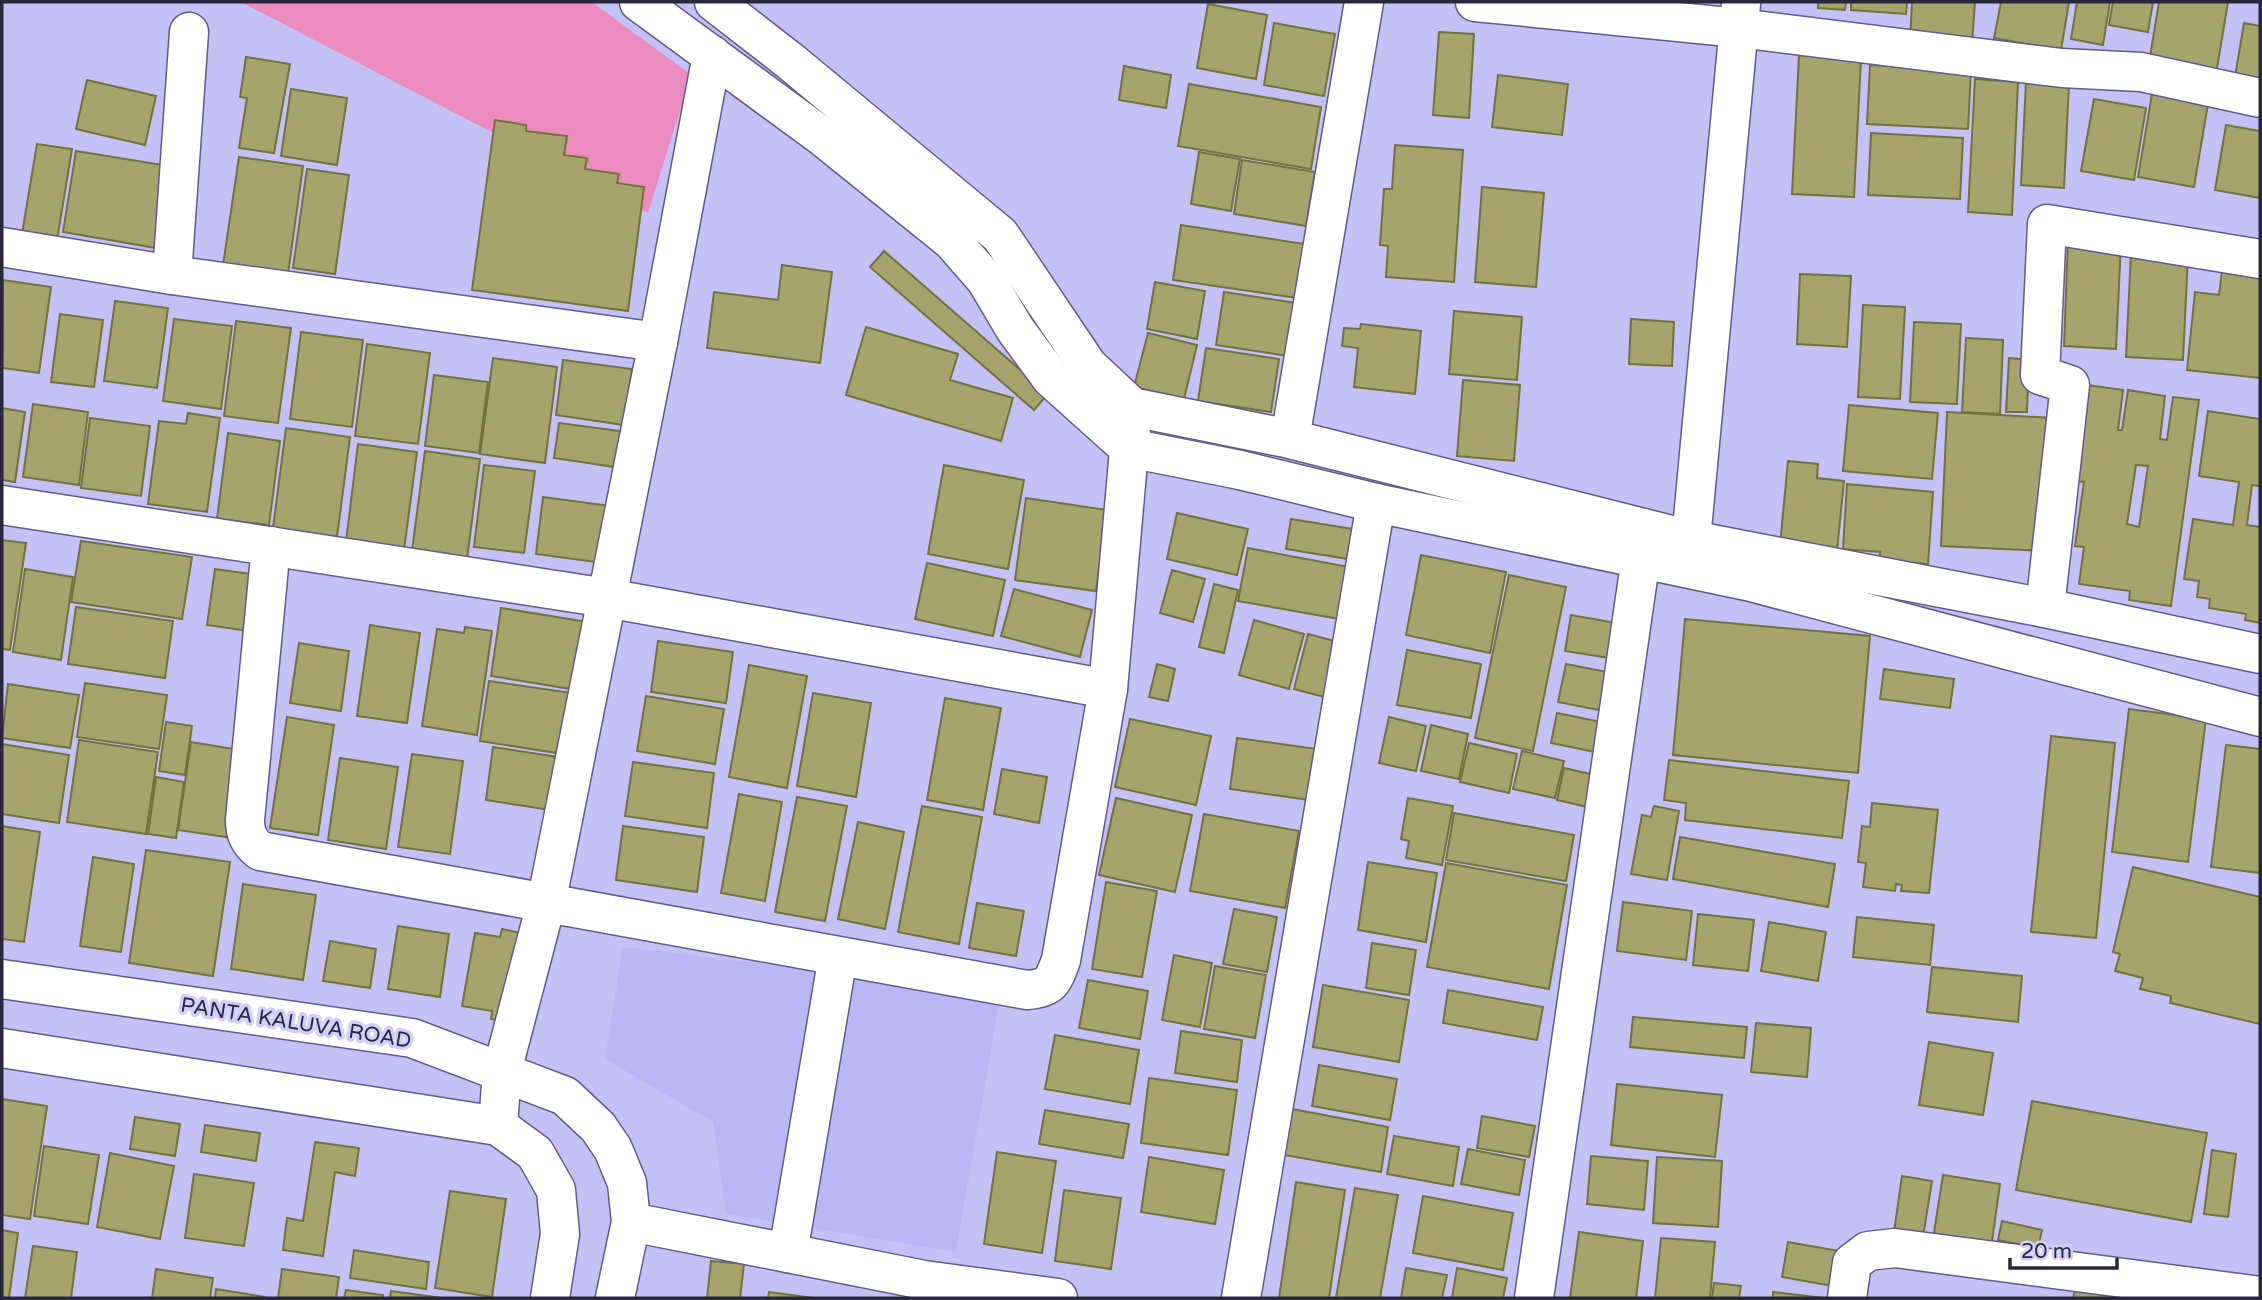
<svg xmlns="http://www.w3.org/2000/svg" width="2262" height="1300" font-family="'Varela Round',sans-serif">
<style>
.built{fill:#bbb7f4}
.green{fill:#eb8bbe}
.building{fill:#a5a46c;stroke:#73723c;stroke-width:2;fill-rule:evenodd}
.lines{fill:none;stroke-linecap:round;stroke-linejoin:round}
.street-casing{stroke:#5f5b8b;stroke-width:41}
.secondary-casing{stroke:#5f5b8b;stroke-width:41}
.street{stroke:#fff;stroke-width:38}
.secondary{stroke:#fff;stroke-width:38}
.labels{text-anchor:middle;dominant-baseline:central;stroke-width:7;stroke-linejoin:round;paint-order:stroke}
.street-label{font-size:21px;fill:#29273c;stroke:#d2cffb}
</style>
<rect width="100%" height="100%" fill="#c4c1f7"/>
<!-- built -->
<path class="built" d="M623 947 1001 992 956 1252 726 1214 713 1122 605 1059Z"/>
<!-- green -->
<path class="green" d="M241 2H592L691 75 648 213Z"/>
<!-- building -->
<g class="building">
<path d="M1818 2H1846L1845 10 1818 8Z"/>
<path d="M1851 2H1907L1906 14 1851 10Z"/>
<path d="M1912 2H1975L1972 44 1910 42Z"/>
<path d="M2001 2H2069L2061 50 1994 38Z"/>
<path d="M2077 2H2110L2103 45 2071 39Z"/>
<path d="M2113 2H2153L2148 32 2109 25Z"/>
<path d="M2159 2H2228L2215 80 2148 69Z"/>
<path d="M1208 4 1267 15 1256 79 1197 68Z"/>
<path d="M1274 23 1335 34 1324 96 1264 85Z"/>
<path d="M2244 23 2260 26V88L2234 83Z"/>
<path d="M1439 32 1474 34 1469 118 1433 115Z"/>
<path d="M1799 55 1861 59 1854 197 1792 194Z"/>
<path d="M246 57 290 64 274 153 239 148 247 98 240 97Z"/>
<path d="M1870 65 1971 70 1968 129 1867 124Z"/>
<path d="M1124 66 1171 75 1166 108 1119 100Z"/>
<path d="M1498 75 1568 84 1562 135 1492 127Z"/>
<path d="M1975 79 2018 82 2012 215 1968 212Z"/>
<path d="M87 80 156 96 145 145 76 129Z"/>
<path d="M2026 82 2069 84 2064 188 2021 185Z"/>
<path d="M2154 82 2210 92 2194 187 2138 177Z"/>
<path d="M1189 84 1321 107 1311 169 1178 146Z"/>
<path d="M291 89 347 98 337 165 281 156Z"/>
<path d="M2094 99 2146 108 2134 180 2081 171Z"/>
<path d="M495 120 526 125V131L567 136 564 155 587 158 585 169 619 174 617 183 644 187 628 311 472 290Z"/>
<path d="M2226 125 2260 131V198L2215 190Z"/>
<path d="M1871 133 1963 138 1960 199 1868 195Z"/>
<path d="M37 144 72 149 57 240 22 234Z"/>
<path d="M1395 145 1463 150 1454 282 1386 277 1388 246 1380 245 1384 189H1392Z"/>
<path d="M76 151 169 166 156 248 63 232Z"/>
<path d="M1199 152 1240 159 1231 211 1191 204Z"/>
<path d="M239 157 303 166 287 281 222 272Z"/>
<path d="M1242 160 1315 172 1306 226 1234 214Z"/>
<path d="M307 169 349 175 335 274 293 268Z"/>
<path d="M1482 187 1544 193 1536 287 1475 282Z"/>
<path d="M1181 225 1311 245 1304 299 1173 280Z"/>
<path d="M2068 240 2121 242 2116 349 2064 346Z"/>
<path d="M884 251 1048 394 1034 410 870 267Z"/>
<path d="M2131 253 2188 255 2183 360 2126 357Z"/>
<path d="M2223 263 2260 267V378L2187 370 2195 292 2219 295Z"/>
<path d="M782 265 832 272 820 363 707 348 714 292 778 300Z"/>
<path d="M1800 274 1851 276 1847 347 1797 344Z"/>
<path d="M3 280 51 287 39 373 2 368Z"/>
<path d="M1155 282 1205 291 1197 339 1147 329Z"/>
<path d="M1224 292 1297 303 1289 356 1216 345Z"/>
<path d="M115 301 168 308 157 388 104 381Z"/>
<path d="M1863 305 1905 307 1900 399 1858 397Z"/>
<path d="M1454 311 1522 317 1517 380 1449 374Z"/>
<path d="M60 314 103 320 94 387 51 382Z"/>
<path d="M174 319 232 326 221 409 163 401Z"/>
<path d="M1631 319 1674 322 1672 366 1629 364Z"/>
<path d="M236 321 291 328 278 423 224 416Z"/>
<path d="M1914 322 1961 324 1957 404 1910 402Z"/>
<path d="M1361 324 1421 331 1415 394 1354 387 1358 348 1342 346 1344 328 1360 329Z"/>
<path d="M866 327 958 354 950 380 1013 398 1001 441 846 395Z"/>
<path d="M301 332 363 340 352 427 290 419Z"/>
<path d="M1148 333 1197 345 1184 399 1134 387Z"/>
<path d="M1966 338 2003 340 2000 414 1962 412Z"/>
<path d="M367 344 430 353 418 444 355 436Z"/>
<path d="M1206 348 1279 359 1271 412 1198 401Z"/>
<path d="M493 358 557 367 545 463 480 454Z"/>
<path d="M2009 358 2029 360 2027 412H2006Z"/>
<path d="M563 360 632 369 624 425 556 415Z"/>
<path d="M434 375 488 382 479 453 425 446Z"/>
<path d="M1463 380 1520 385 1514 461 1457 456Z"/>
<path d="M2088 385 2123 390 2118 430H2122L2128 390 2165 396 2160 439 2167 440 2173 397 2199 400 2171 606 2129 600 2130 591 2079 584 2084 547 2075 546 2084 482 2074 481ZM2136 465 2148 466 2139 527 2127 524Z"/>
<path d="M33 404 88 412 79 485 23 477Z"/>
<path d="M1849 405 1938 413 1932 479 1843 471Z"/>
<path d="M2 408 25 412 15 482 2 480Z"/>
<path d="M2208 411 2260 419V486L2252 485 2247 525 2260 527V623L2245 620 2246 614 2209 608 2210 599 2197 597 2199 581 2184 579 2193 519 2233 525 2239 482 2199 476Z"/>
<path d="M1947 412 2054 418 2047 551 1941 546Z"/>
<path d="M188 413 220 418 207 512 148 504 159 421 186 424Z"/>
<path d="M90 418 150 426 141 496 81 488Z"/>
<path d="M559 423 620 431 615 467 554 458Z"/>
<path d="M286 428 350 437 337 537 273 528Z"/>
<path d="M228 433 280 441 269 525 217 519Z"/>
<path d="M358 444 417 452 404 550 346 542Z"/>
<path d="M425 451 480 459 467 559 412 551Z"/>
<path d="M1788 461 1818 464 1817 478 1844 481 1837 551 1780 545Z"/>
<path d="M484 465 535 471 524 553 474 547Z"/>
<path d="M944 465 1024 480 1008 569 928 554Z"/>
<path d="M1847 484 1933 492 1928 564 1879 561 1880 552 1843 549Z"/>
<path d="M543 497 611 506 603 563 536 554Z"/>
<path d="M1026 498 1107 510 1096 591 1015 580Z"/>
<path d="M1177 513 1248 529 1237 575 1167 559Z"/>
<path d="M1291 519 1353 529 1348 559 1286 549Z"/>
<path d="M2 540 26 543 10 650 2 649Z"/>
<path d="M81 541 192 557 182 619 71 602Z"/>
<path d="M1248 548 1354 568 1345 620 1238 601Z"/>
<path d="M1421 555 1506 572 1490 653 1406 635Z"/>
<path d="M927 563 1005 580 993 636 915 619Z"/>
<path d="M25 569 73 577 61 660 13 652Z"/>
<path d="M215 569 257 575 249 631 207 625Z"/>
<path d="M1172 570 1205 579 1193 622 1160 613Z"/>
<path d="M1509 575 1566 587 1533 751 1475 738Z"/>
<path d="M1214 584 1238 590 1224 653 1199 647Z"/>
<path d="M1014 589 1092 610 1080 657 1001 636Z"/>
<path d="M76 607 173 621 165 678 68 664Z"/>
<path d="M501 608 588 622 577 690 491 676Z"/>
<path d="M1571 615 1622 624 1616 659 1565 651Z"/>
<path d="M1685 619 1870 636 1858 773 1673 755Z"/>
<path d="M1254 620 1304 634 1289 689 1239 675Z"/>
<path d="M370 625 420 633 407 723 357 716Z"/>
<path d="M465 627 492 631 477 735 422 726 437 629 464 633Z"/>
<path d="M1308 634 1342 643 1328 698 1294 689Z"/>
<path d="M658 641 733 652 726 703 651 692Z"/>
<path d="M299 643 349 651 341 711 290 703Z"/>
<path d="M1407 650 1481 664 1471 718 1397 705Z"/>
<path d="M1157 664 1175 669 1168 701 1149 697Z"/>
<path d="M1566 664 1612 673 1604 711 1558 702Z"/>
<path d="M749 665 807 676 787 788 729 777Z"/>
<path d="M1884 669 1954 679 1950 708 1880 699Z"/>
<path d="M489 681 572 693 563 754 480 741Z"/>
<path d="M85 683 167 695 159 749 77 737Z"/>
<path d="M8 684 79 695 70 748 2 738Z"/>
<path d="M813 693 871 703 856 797 797 786Z"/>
<path d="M646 696 724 709 715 764 637 751Z"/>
<path d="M945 698 1001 708 983 810 927 800Z"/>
<path d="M2129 709 2206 719 2188 862 2112 852Z"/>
<path d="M1557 713 1606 723 1600 753 1551 743Z"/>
<path d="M287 717 334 725 318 835 270 828Z"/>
<path d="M1389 717 1426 726 1416 771 1379 763Z"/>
<path d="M1130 719 1211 736 1196 805 1115 787Z"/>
<path d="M166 722 192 726 185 775 159 771Z"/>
<path d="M1431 725 1468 734 1459 779 1421 771Z"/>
<path d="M2051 736 2115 743 2096 938 2031 932Z"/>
<path d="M1237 738 1317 749 1310 800 1230 789Z"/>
<path d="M79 740 158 752 146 834 67 822Z"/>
<path d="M191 742 246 751 233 838 178 830Z"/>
<path d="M1469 743 1517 754 1509 793 1460 782Z"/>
<path d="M2 744 69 755 59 823 2 814Z"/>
<path d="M2226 745 2260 749V873L2211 867Z"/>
<path d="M493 747 565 758 557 811 486 800Z"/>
<path d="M1522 751 1564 761 1555 798 1513 789Z"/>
<path d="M412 754 463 761 450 854 398 847Z"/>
<path d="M340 758 398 767 386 849 328 840Z"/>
<path d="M1669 760 1849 781 1842 838 1685 820 1686 803 1664 800Z"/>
<path d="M633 762 714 773 707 828 625 816Z"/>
<path d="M1564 768 1595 775 1587 807 1557 800Z"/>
<path d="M1002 769 1047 777 1039 823 994 814Z"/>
<path d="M156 777 184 782 176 838 148 834Z"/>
<path d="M739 794 782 802 765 901 721 893Z"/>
<path d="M797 797 847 806 825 921 775 912Z"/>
<path d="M1116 798 1192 815 1175 892 1099 875Z"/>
<path d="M1408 798 1453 806 1442 865 1406 858 1409 841 1401 839Z"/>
<path d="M1872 803 1938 810 1929 893 1901 891 1902 885 1896 884 1895 891 1863 887 1866 863 1858 862 1862 826 1870 827Z"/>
<path d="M922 806 982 817 959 944 898 932Z"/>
<path d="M1654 806 1679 811 1667 880 1631 874 1642 815 1651 817Z"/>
<path d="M1454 813 1574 835 1566 881 1446 860Z"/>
<path d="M1204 814 1299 831 1285 908 1190 891Z"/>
<path d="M858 822 904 832 885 929 838 919Z"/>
<path d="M2 826 40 832 24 942 2 939Z"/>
<path d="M623 826 704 837 697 892 616 880Z"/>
<path d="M1680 837 1835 864 1828 907 1673 879Z"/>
<path d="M146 850 230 862 213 976 129 963Z"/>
<path d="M93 857 134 864 121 952 80 946Z"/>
<path d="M1368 862 1437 873 1426 942 1358 930Z"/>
<path d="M1446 863 1567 885 1549 989 1427 967Z"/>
<path d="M2133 867 2260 897V1024L2170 1003 2171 996 2140 989 2143 978 2115 971 2120 954 2113 952Z"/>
<path d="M1106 882 1157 891 1142 977 1092 969Z"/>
<path d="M243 884 316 895 303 980 231 969Z"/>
<path d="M1623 902 1692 911 1686 960 1617 951Z"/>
<path d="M977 903 1024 911 1016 956 969 948Z"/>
<path d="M1234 909 1277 917 1267 972 1223 964Z"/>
<path d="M1698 914 1754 920 1748 971 1693 965Z"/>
<path d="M1857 917 1934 925 1930 965 1853 957Z"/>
<path d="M1769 922 1826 932 1818 981 1761 971Z"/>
<path d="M398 926 449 934 440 997 388 989Z"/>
<path d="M502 929 526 934 511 1023 491 1019 492 1011 462 1006 475 933 500 937Z"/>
<path d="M330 941 376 949 370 988 323 981Z"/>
<path d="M1372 943 1416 950 1409 995 1366 988Z"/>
<path d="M1174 955 1212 963 1200 1027 1162 1020Z"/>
<path d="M1215 966 1266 975 1255 1038 1204 1029Z"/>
<path d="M1932 967 2022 976 2018 1022 1927 1012Z"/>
<path d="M1088 980 1148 991 1140 1039 1079 1028Z"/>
<path d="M1323 985 1409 1000 1399 1062 1313 1047Z"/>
<path d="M1448 990 1543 1007 1537 1040 1443 1023Z"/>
<path d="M1633 1017 1747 1027 1744 1058 1630 1047Z"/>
<path d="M1756 1023 1811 1028 1807 1077 1751 1072Z"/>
<path d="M1181 1031 1242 1040 1237 1082 1175 1073Z"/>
<path d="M1055 1035 1139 1050 1130 1104 1045 1089Z"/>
<path d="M1929 1042 1993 1053 1983 1115 1919 1105Z"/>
<path d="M1319 1065 1397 1079 1390 1120 1312 1106Z"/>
<path d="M1149 1078 1237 1090 1228 1155 1141 1143Z"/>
<path d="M1617 1084 1722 1095 1715 1157 1611 1145Z"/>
<path d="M2 1099 47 1106 30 1219 2 1215Z"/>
<path d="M2032 1101 2207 1133 2191 1222 2016 1190Z"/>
<path d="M1292 1109 1388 1127 1381 1172 1284 1155Z"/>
<path d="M1045 1110 1129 1124 1123 1158 1039 1144Z"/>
<path d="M1482 1116 1535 1126 1529 1157 1477 1148Z"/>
<path d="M135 1117 180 1124 175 1156 130 1149Z"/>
<path d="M205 1125 260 1133 256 1161 201 1152Z"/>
<path d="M1394 1136 1459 1147 1453 1186 1387 1174Z"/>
<path d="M315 1142 359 1148 355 1176 335 1172 323 1256 283 1250 287 1218 303 1221Z"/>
<path d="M44 1146 99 1155 88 1224 34 1216Z"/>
<path d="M1468 1149 1525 1160 1519 1195 1461 1184Z"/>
<path d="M2212 1150 2236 1154 2228 1217 2204 1214Z"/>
<path d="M997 1152 1056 1161 1042 1253 984 1244Z"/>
<path d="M110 1153 174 1166 160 1239 97 1227Z"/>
<path d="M1591 1156 1648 1161 1644 1210 1587 1204Z"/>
<path d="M1149 1157 1224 1170 1215 1224 1141 1212Z"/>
<path d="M1657 1157 1722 1161 1718 1227 1653 1223Z"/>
<path d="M194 1174 254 1183 244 1246 185 1238Z"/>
<path d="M1943 1175 2000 1184 1991 1248 1933 1239Z"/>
<path d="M1902 1176 1932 1181 1922 1243 1893 1239Z"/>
<path d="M1296 1182 1345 1190 1329 1298H1279Z"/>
<path d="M1355 1188 1398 1195 1380 1298H1336Z"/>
<path d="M1064 1190 1121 1198 1111 1269 1055 1261Z"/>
<path d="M450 1191 506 1199 492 1297 435 1288Z"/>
<path d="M1423 1196 1513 1213 1503 1270 1413 1253Z"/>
<path d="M2002 1221 2042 1230 2038 1248 1998 1240Z"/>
<path d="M2 1230 18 1233 9 1298H2Z"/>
<path d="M1579 1232 1643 1241 1636 1298H1570Z"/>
<path d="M1661 1238 1715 1242 1710 1298H1655Z"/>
<path d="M1788 1242 1850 1253 1844 1288 1782 1277Z"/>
<path d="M33 1246 77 1252 71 1298H25Z"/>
<path d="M354 1250 429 1262 426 1289 350 1278Z"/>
<path d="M711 1261 744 1264 740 1298H707Z"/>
<path d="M1406 1268 1447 1275 1442 1298H1401Z"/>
<path d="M1457 1268 1507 1278 1503 1298H1452Z"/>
<path d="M156 1269 213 1278 210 1298H152Z"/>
<path d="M282 1269 339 1277 336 1298H278Z"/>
<path d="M1714 1283 1741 1286 1739 1298H1712Z"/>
<path d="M2076 1287 2135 1298H2073Z"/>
<path d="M216 1289 265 1297V1298H215Z"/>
<path d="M346 1290 383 1295V1298H344Z"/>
<path d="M391 1291 442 1298H390Z"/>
<path d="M769 1292 814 1298H768Z"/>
<path d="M1773 1292 1824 1298H1773Z"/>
</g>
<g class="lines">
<!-- street casing -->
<g class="street-casing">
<g id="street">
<path d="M1475 2 1739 28 2062 68 2141 72 2260 98"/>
<path d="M2 247 172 275 658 342 607 598 2 505"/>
<path d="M172 275 189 32"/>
<path d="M658 342 712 55"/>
<path d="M1290 439 1364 2"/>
<path d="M271 546 245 820C245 834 249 842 260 851L1027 990C1051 988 1053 982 1061 960L1108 689 1132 416"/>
<path d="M1686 567 1691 540 1741 4"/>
<path d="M2045 608 2070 385 2040 375 2047 224 2260 259"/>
<path d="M498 1126 502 1071 546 904 607 598 1108 689"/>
<path d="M631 1222 924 1280 1058 1298"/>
<path d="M788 1253 838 956"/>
<path d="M1241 1298 1376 503"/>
<path d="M1534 1298 1641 557 1643 528"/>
<path d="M1847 1298 1852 1263 1868 1251 1895 1248 2260 1296"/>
</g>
</g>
<!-- secondary casing -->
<g class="secondary-casing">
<g id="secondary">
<path d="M639 2 823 137 952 241 986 280 1015 329 1051 378 1129 448 1240 470 1376 503 1751 582 2260 717"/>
<path d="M714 2 790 61 1000 235 1088 366 1132 407 1290 439 1691 540 2045 608 2260 654"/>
<path d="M2 979 412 1038 565 1096 598 1127 613 1149 627 1183 631 1222 615 1298"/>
<path d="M2 1048 498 1126 535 1153 556 1190 560 1234 550 1298"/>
</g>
</g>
<!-- street -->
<use href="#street" class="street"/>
<!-- secondary -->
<use href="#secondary" class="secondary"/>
</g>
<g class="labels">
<!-- street labels -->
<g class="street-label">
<text transform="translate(296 1023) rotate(9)">PANTA KALUVA ROAD</text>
</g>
</g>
<!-- border -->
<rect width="2262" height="1300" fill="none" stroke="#29273c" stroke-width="7"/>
<!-- scale -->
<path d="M2010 1258v10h107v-10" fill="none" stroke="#29273c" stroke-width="3.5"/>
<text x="2021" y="1258" font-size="21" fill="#29273c" stroke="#d2cffb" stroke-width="5" paint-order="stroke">20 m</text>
</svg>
